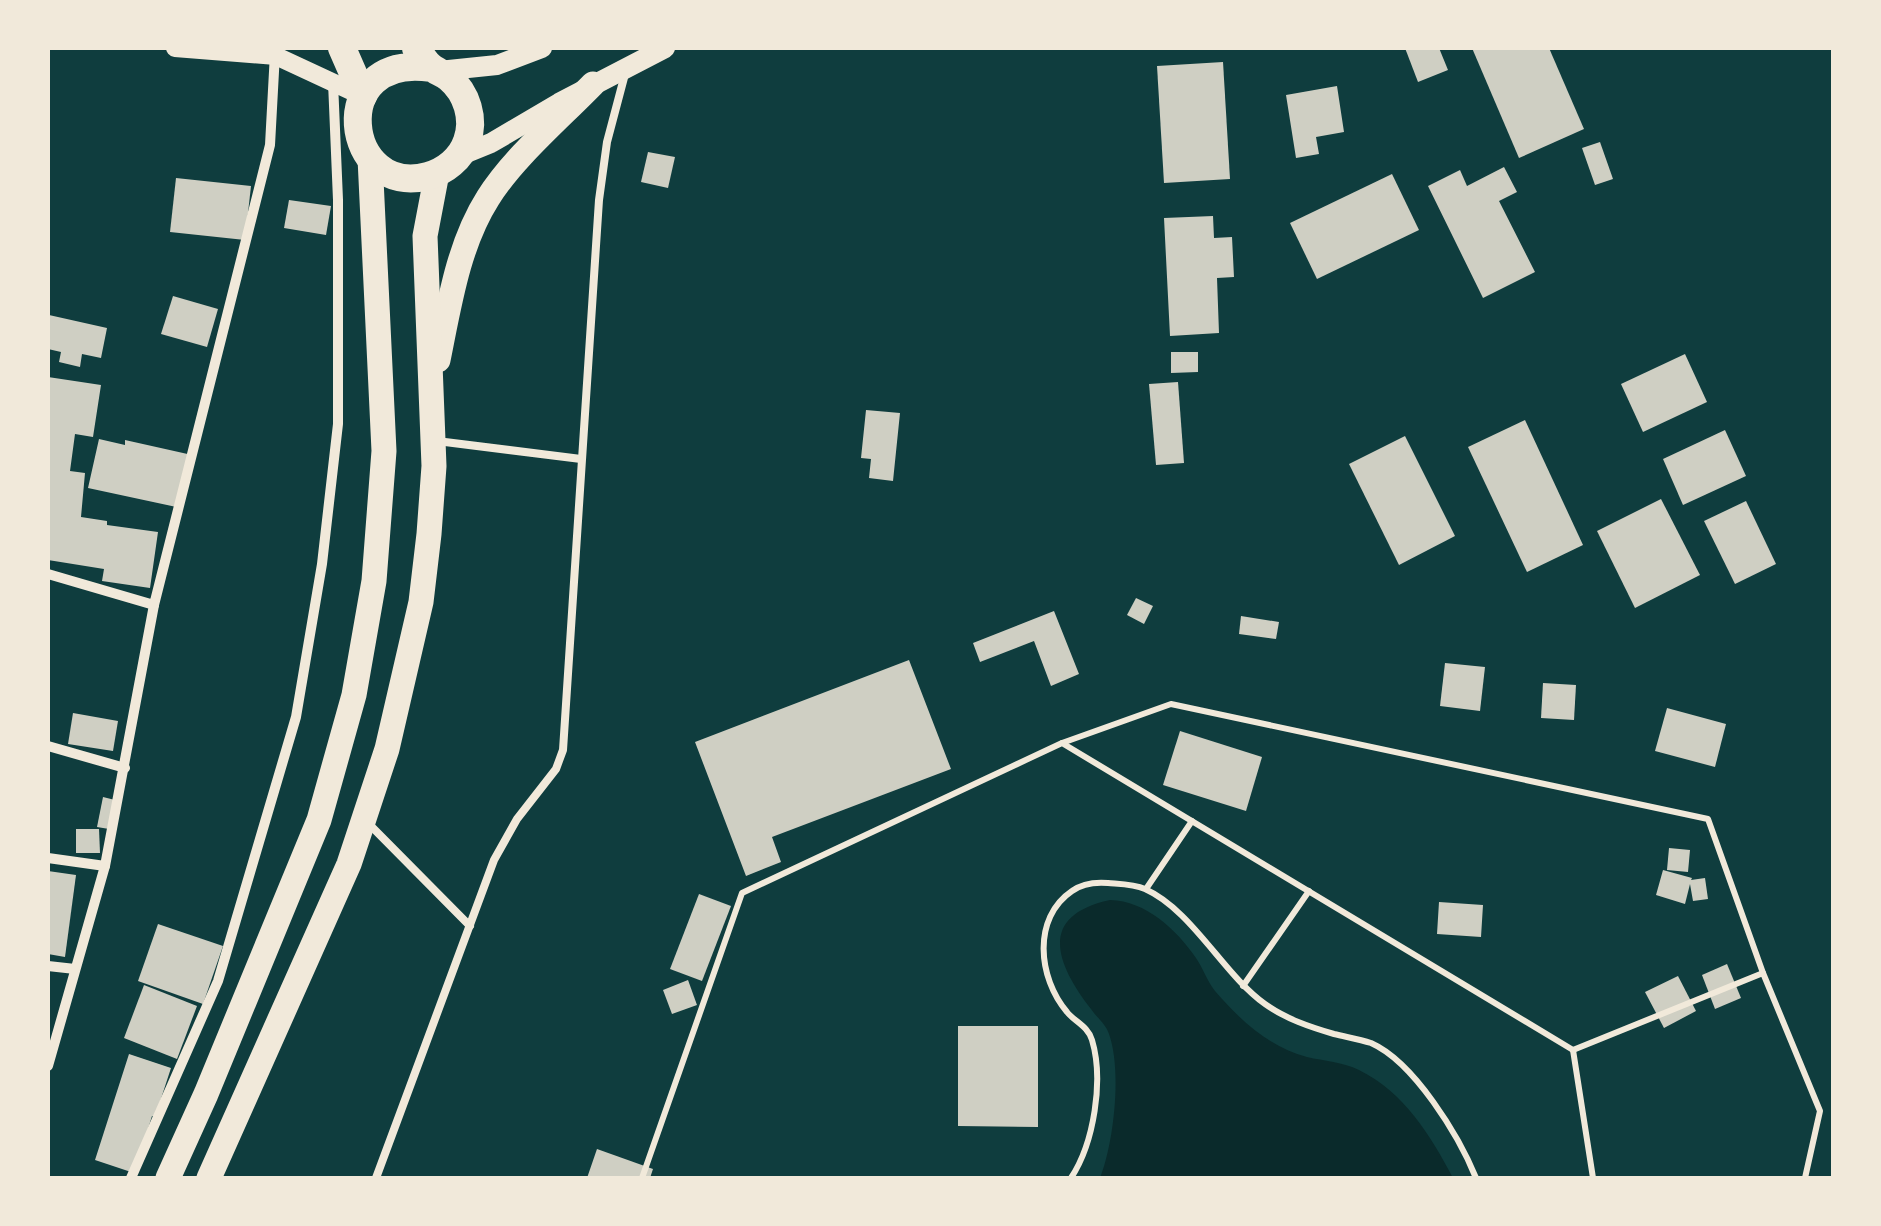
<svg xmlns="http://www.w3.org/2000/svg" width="1881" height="1226" font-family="'Space Grotesk',sans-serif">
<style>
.water{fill:#0a2a2b}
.building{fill:#cfcfc3}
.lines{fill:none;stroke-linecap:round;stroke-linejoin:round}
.path{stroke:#f1e9da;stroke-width:6}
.service{stroke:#f1e9da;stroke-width:8}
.minor{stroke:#f1e9da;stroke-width:10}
.tertiary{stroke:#f1e9da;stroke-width:18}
.secondary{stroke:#f1e9da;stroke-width:20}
.primary{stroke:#f1e9da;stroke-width:25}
.trunk{stroke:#f1e9da;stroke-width:28}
</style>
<rect width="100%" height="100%" fill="#0f3d3e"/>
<!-- water -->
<path class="water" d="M1110 900C1146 901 1176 929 1196 958 1203 968 1207 981 1215 991 1240 1020 1269 1047 1307 1057 1324 1061 1343 1062 1359 1070 1404 1092 1431 1136 1453 1178H1100C1114 1143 1122 1070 1109 1034 1106 1024 1097 1018 1091 1009 1057 965 1036 916 1110 900Z"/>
<!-- building -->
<g class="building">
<path d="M1405 48H1439L1448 70 1418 82Z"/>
<path d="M1472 48H1549L1584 129 1519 158Z"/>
<path d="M1223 62 1230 179 1164 183 1157 66Z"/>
<path d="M1337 86 1344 132 1316 137 1319 154 1296 158 1286 95Z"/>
<path d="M1600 142 1613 179 1595 185 1582 148Z"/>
<path d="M648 152 675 157 668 188 641 182Z"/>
<path d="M1504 167 1517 192 1499 201 1535 272 1483 298 1428 186 1460 170 1467 186Z"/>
<path d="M1392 174 1419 230 1317 279 1290 223Z"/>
<path d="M176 178 251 186 245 240 170 232Z"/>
<path d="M289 200 331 206 326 235 284 228Z"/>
<path d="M1213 216 1214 238 1232 237 1234 277 1217 278 1219 333 1170 336 1164 218Z"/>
<path d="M173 296 218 309 207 347 161 334Z"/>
<path d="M49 315 107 328 101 358 82 354 80 367 59 362 61 352 48 349Z"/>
<path d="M1171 352H1198V372L1171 373Z"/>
<path d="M1685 354 1707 402 1643 432 1621 384Z"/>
<path d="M48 377 101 385 93 437 75 434 70 471 85 473 81 517 107 521V525L158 532 150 588 102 581 104 569 48 560Z"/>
<path d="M1178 382 1184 463 1156 465 1149 384Z"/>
<path d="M866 410 900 413 893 481 869 478 871 459 861 458Z"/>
<path d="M1525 420 1583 545 1527 572 1468 447Z"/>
<path d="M1725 430 1746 476 1683 505 1663 459Z"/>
<path d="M1405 436 1455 536 1399 565 1349 464Z"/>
<path d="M99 439 125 445V440L192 455 181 508 88 488Z"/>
<path d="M1661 499 1700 575 1635 608 1597 531Z"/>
<path d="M1746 501 1776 564 1735 584 1704 521Z"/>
<path d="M1136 598 1153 606 1144 624 1127 615Z"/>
<path d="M1054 611 1079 674 1051 686 1034 641 980 662 973 643Z"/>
<path d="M1241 616 1279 622 1276 639 1239 634Z"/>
<path d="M909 660 951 769 772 837 781 862 746 876 695 742Z"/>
<path d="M1445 663 1485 667 1480 711 1440 706Z"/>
<path d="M1543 683 1576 685 1574 720 1541 718Z"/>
<path d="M1667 708 1726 724 1715 767 1655 751Z"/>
<path d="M73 713 118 721 113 751 68 744Z"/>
<path d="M1180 731 1262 757 1246 811 1163 785Z"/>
<path d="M103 797 115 800 109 829 97 827Z"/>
<path d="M76 829H99L100 853H76Z"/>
<path d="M1669 848 1690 850 1688 872 1667 870Z"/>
<path d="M1663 870 1692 878 1691 880 1705 878 1708 899 1693 901 1690 884 1685 904 1656 895Z"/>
<path d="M48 871 76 875 65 957 48 954Z"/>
<path d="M699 894 731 906 702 981 670 969Z"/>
<path d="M1439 902 1483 905 1481 937 1437 934Z"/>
<path d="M158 924 223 946 203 1004 138 981Z"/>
<path d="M1727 964 1741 998 1715 1009 1702 975Z"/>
<path d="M1678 976 1696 1011 1664 1028 1645 992Z"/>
<path d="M688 980 697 1005 672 1014 663 990Z"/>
<path d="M144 985 197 1006 177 1059 124 1038Z"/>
<path d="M958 1026H1038V1127L958 1126Z"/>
<path d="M129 1054 171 1068 155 1117 152 1116 134 1173 95 1160Z"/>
<path d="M597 1149 653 1169 650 1178H587Z"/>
</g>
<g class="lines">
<!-- path -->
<g class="path">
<path d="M1062 743 1171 704 1708 819 1763 973"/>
<path d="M1146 889 1192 821"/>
<path d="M1243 986 1309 891"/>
<path d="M1573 1050 1763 973 1820 1111 1805 1178"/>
<path d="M1573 1050 1593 1178"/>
<path d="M642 1178 742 893 1062 743 1573 1050"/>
<path d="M1071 1178C1094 1143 1104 1080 1092 1040 1088 1026 1075 1022 1067 1012 1038 978 1032 918 1072 891 1083 883 1096 882 1108 883 1120 884 1134 884 1145 889 1192 910 1224 975 1265 1004 1286 1019 1310 1027 1334 1034 1346 1037 1359 1039 1371 1043 1414 1062 1459 1136 1476 1178"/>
</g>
<!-- service -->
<g class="service">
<path d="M437 441 581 459"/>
<path d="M368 823 470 926"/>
<path d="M376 1178 494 860 517 819 556 769 563 750 599 200 607 142 625 74"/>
</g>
<!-- minor -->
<g class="minor">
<path d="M48 574 154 605 270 145 275 53"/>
<path d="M48 746 125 768"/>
<path d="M48 858 105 866"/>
<path d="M48 966 75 969"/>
<path d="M48 1066 105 866 154 605"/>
<path d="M131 1178 218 981 296 717 322 564 338 424V200L333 82"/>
</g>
<!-- tertiary -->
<path class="tertiary" d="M175 48 276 56 362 96"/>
<!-- secondary -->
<g class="secondary">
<path d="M439 71 497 65 542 48"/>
<path d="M459 156 491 143 559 103 665 48"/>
</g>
<!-- primary -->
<g class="primary">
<path d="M438 360C449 306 458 245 488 198 513 158 560 118 593 84"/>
<path d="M168 1178 206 1094 319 820 354 695 374 581 384 451 370 158"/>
<path d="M209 1178 349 864 387 749 421 602 429 534 434 466 425 236 437 173"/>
</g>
<!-- trunk -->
<g class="trunk">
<path d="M342 48 363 96"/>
<path d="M416 48C420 53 424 61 430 66 435 71 443 73 449 78 467 93 475 119 467 141 461 159 445 171 428 176 344 199 324 52 431 68"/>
</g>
</g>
<!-- border -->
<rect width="1881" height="1226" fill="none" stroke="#f1e9da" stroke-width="100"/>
</svg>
